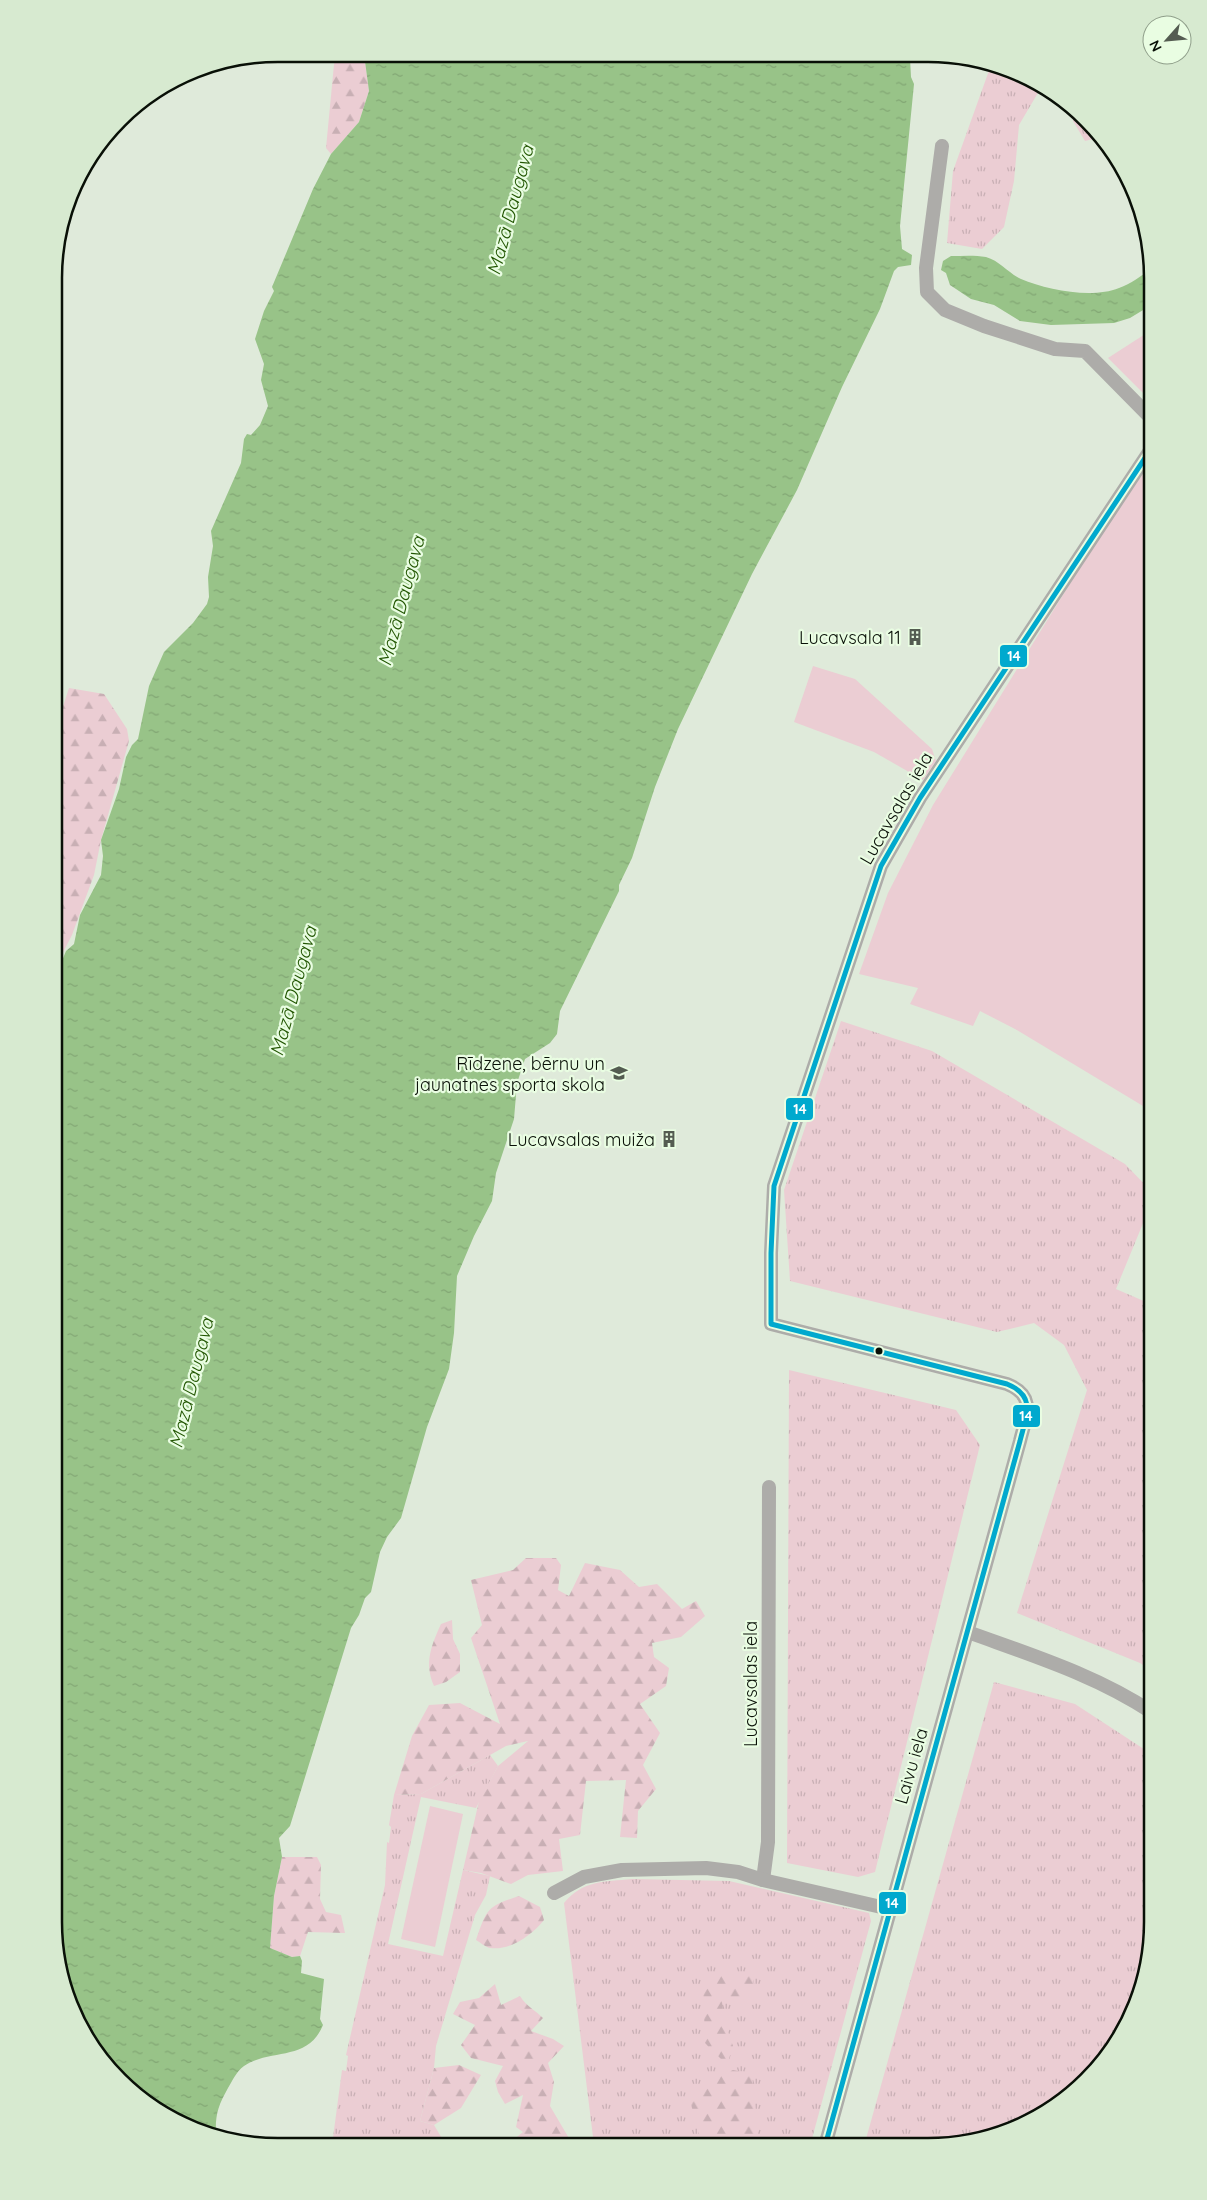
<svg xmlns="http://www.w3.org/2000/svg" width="1207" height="2200" font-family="Quicksand,sans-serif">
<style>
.grass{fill:url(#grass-tufts)}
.forest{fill:url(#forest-firs)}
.green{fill:#ebcdd3}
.water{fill:url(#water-ripples)}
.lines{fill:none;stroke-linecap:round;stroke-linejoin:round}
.street{stroke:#adaca9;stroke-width:14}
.bus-1-casing{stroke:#e9fde2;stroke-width:9}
.bus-1{stroke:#00a9ce;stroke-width:5}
.bus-dot{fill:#091007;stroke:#e9fde2;stroke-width:2}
.labels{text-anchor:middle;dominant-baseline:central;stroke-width:4.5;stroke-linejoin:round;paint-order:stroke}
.poi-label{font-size:18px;fill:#091007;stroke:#e9fde2;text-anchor:end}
.street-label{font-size:18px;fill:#091007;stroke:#e9fde2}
.water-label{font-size:19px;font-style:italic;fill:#225602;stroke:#e9fde2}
.rim{fill:none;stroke:#091007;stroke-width:2.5}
.line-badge{stroke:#e9fde2;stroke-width:2}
.badge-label{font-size:14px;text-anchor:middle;font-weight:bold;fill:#fff}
</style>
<defs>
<pattern id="grass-tufts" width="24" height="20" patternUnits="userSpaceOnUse" patternTransform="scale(1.25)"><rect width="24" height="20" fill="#ebcdd3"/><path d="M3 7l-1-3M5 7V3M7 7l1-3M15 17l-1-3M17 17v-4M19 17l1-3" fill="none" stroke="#c8afb4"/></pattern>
<pattern id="forest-firs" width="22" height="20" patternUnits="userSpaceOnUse" patternTransform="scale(1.25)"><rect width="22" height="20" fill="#ebcdd3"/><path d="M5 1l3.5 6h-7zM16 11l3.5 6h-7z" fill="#c8afb4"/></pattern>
<pattern id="water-ripples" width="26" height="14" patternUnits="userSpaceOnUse" patternTransform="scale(1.25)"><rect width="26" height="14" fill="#98c388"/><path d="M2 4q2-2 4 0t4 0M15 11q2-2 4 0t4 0" fill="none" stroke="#82a674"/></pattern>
</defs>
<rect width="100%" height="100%" fill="#dfeada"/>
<!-- grass -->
<g class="grass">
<path d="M991 65 1027 77 1042 86 1019 125 1014 181 1004 227 982 249 947 243 953 171Z"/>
<path d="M1077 111 1101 137 1085 141 1073 121Z"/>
<path d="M841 1021 932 1051 1125 1164 1153 1193V1199L1116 1289 1153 1305V1672L1140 1663 1017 1613 1087 1390 1064 1345 1034 1323 997 1332 790 1281 784 1190Z"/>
<path d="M789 1370 956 1410 980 1445 875 1872 858 1877 787 1863Z"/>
<path d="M994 1682 1075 1704 1153 1755V1936L1136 2007 1107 2058 1065 2100 1001 2134 928 2146H864Z"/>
<path d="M490 1755 498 1766 476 1808 421 1797 388 1944 443 1956 463 1870 490 1876 486 1895 475 1915 436 2046 434 2068 420 2121 434 2125 446 2145H332L342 2070 346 2071 348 2056 346 2055 385 1885 387 1842 389 1843 391 1827 389 1825 394 1795 421 1794Z"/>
<path d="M632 1879 729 1881 869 1913 871 1921 810 2146 594 2145 564 1903C583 1880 604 1882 632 1879Z"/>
</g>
<!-- forest -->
<g class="forest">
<path d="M335 54H364L369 91 359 122 331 154 326 148Z"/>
<path d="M69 688 104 694 127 729 129 741 101 840 94 875 72 935 55 968V731Z"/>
<path d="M526 1558H556L561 1565 558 1590 569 1596 585 1563 620 1570 639 1587 657 1584 682 1609 696 1601 705 1616 681 1637 652 1643 654 1657 669 1668 666 1686 640 1704 660 1733 643 1765 656 1789 638 1811 637 1838 620 1837 626 1780 586 1781 580 1835 559 1839 563 1871 528 1875 511 1884 481 1873 463 1870 479 1801 498 1766 528 1741 506 1746 421 1794 394 1795 412 1736 429 1705 460 1703 500 1724 471 1638 482 1625 471 1580 513 1570Z"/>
<path d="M452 1620 453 1639 460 1654V1672L446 1682 434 1686C424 1663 431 1646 441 1624Z"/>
<path d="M282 1857H317L321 1865 320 1899 326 1912 341 1915 345 1933 308 1932 300 1956 292 1957 270 1948 274 1896Z"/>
<path d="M519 1896 540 1907 544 1920C532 1935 510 1951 490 1948 485 1947 480 1942 476 1940 487 1909 486 1907 519 1896Z"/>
<path d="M714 1973H752L756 1996 722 2001 724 2020 733 2046 727 2065 705 2043 703 1985Z"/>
<path d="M495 1984 501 2005 520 1996C526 2006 535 2010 543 2018L531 2031 553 2039 564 2046 548 2063 554 2082 550 2106 573 2145H507L523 2132 516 2127 523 2095 505 2104 498 2092 495 2081 503 2066 471 2058 461 2045 475 2025 453 2014 460 2002 479 1998Z"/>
<path d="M459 2065 481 2075 461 2108 434 2125 420 2121 434 2068Z"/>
<path d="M733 2070 752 2074 759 2146H702L687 2089Z"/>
</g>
<!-- green -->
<g class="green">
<path d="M1153 329V403L1108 358Z"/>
<path d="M1153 459V1112L1015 1029 980 1011 973 1026 910 1004 918 988 859 974 888 893 933 805 1092 548Z"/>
<path d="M813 666 855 679 932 749 936 761 923 780 874 752 794 722Z"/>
<path d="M430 1806 463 1814 435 1947 401 1939Z"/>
</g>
<!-- water -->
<g class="water">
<path d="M364 54 910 58 911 77 914 84 900 226 902 249 912 255 911 265 898 267 894 271 880 309 842 387 797 490 752 574 678 729 655 787 632 858 619 885V891L560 1011 557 1034 550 1043 525 1059 517 1083 514 1119 496 1173 492 1201 474 1236 457 1276 454 1333 449 1369 427 1427 401 1518 387 1537 380 1552 371 1592 365 1598 359 1615 351 1628 290 1826 279 1838 282 1857 274 1896 270 1948 292 1957 300 1956 302 1961 301 1973 324 1979 320 2019 323 2025C308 2062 271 2048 244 2066 236 2072 233 2080 228 2088 218 2106 215 2115 216 2135L192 2129 142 2100 100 2058 66 1994 54 1921 55 978 66 951 74 944 80 915 101 875 103 856 101 840 119 789 126 757 132 745 138 739 149 686 164 652 193 623 207 604 209 597 208 577 213 546 211 531 241 463 244 439 247 434 251 435 260 425 268 406 261 380 264 364 255 339 264 311 274 291 272 287 313 189 331 154 359 122 369 91Z"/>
<path d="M951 256C962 256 975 255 986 257 1000 261 1008 273 1021 279 1047 290 1092 299 1119 288 1131 284 1141 276 1152 268L1153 304 1130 318 1114 323 1051 325 1020 321 994 305 971 299 950 285 946 273 941 270 943 261Z"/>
</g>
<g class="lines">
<!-- street -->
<g class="street">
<path d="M942 146 926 268 927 292 945 310 984 326 1055 349 1085 351 1153 420"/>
<path d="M968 1632C1031 1655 1096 1675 1153 1713"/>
<path d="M763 1880 768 1842 769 1487"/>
<path d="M554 1893 584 1877 622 1870 706 1868 738 1872 763 1880 890 1909"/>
<path d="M825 2146 1020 1441C1026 1416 1037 1396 1007 1384L771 1324V1253L774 1186 881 866 920 798 1153 446"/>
</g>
<!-- bus-1 casing -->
<g class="bus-1-casing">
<path id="bus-1" d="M825 2146 1020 1441C1026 1416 1037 1396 1007 1384L771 1324V1253L774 1186 881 866 920 798 1153 446"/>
</g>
<!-- bus-1 -->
<use href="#bus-1" class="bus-1"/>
</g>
<!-- icons -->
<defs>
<g id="building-bare" transform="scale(1.35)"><path d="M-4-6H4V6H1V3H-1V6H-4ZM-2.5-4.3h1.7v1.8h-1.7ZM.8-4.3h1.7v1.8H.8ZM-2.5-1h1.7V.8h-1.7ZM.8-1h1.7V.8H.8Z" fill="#545c51" stroke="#e9fde2" stroke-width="2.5" paint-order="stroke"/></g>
<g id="school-bare" transform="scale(1.35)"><path d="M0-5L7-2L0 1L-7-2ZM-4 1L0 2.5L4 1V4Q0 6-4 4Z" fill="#545c51" stroke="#e9fde2" stroke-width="2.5" paint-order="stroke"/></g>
</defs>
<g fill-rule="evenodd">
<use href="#building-bare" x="915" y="637"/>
<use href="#school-bare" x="619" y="1073"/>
<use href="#building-bare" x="669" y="1139"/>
</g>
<!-- markers -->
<circle class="bus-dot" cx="879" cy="1351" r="4.5"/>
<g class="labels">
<!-- poi labels -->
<g class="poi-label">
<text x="901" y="637">Lucavsala 11</text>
<text x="605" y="1063">Rīdzene, bērnu un<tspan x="605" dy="21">jaunatnes sporta skola</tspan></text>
<text x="655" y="1139">Lucavsalas muiža</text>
</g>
<!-- street labels -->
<g class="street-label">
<text transform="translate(896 808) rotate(-60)">Lucavsalas iela</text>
<text transform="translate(750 1684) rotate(-90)">Lucavsalas iela</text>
<text transform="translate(911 1766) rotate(-74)">Laivu iela</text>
</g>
<!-- water labels -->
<g class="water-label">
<text transform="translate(510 210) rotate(-75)">Mazā Daugava</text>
<text transform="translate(401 601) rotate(-75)">Mazā Daugava</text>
<text transform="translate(293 991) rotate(-75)">Mazā Daugava</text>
<text transform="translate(191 1383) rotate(-76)">Mazā Daugava</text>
</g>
</g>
<!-- crop -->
<path d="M0 0H1207V2200H0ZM278 62H928A216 216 0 0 1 1144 278V1922A216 216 0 0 1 928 2138H278A216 216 0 0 1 62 1922V278A216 216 0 0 1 278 62Z" fill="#d7ead0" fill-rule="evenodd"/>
<path class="rim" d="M278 62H928A216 216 0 0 1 1144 278V1922A216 216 0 0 1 928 2138H278A216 216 0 0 1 62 1922V278A216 216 0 0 1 278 62Z"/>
<g class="line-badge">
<rect x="999" y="644" width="29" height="24" rx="5" fill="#00a9ce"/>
<rect x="785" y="1097" width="29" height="24" rx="5" fill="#00a9ce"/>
<rect x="1012" y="1404" width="29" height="24" rx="5" fill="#00a9ce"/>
<rect x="878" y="1891" width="29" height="24" rx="5" fill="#00a9ce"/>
</g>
<g class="badge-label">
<text x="1014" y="661">14</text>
<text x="800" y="1114">14</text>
<text x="1026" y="1421">14</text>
<text x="892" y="1908">14</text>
</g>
<!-- north arrow -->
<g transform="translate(1167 40) rotate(243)"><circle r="24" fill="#e9fde2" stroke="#8f9e8a"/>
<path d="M0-4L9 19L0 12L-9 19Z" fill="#545c51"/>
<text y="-8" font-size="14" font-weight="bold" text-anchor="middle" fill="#091007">N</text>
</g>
</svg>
